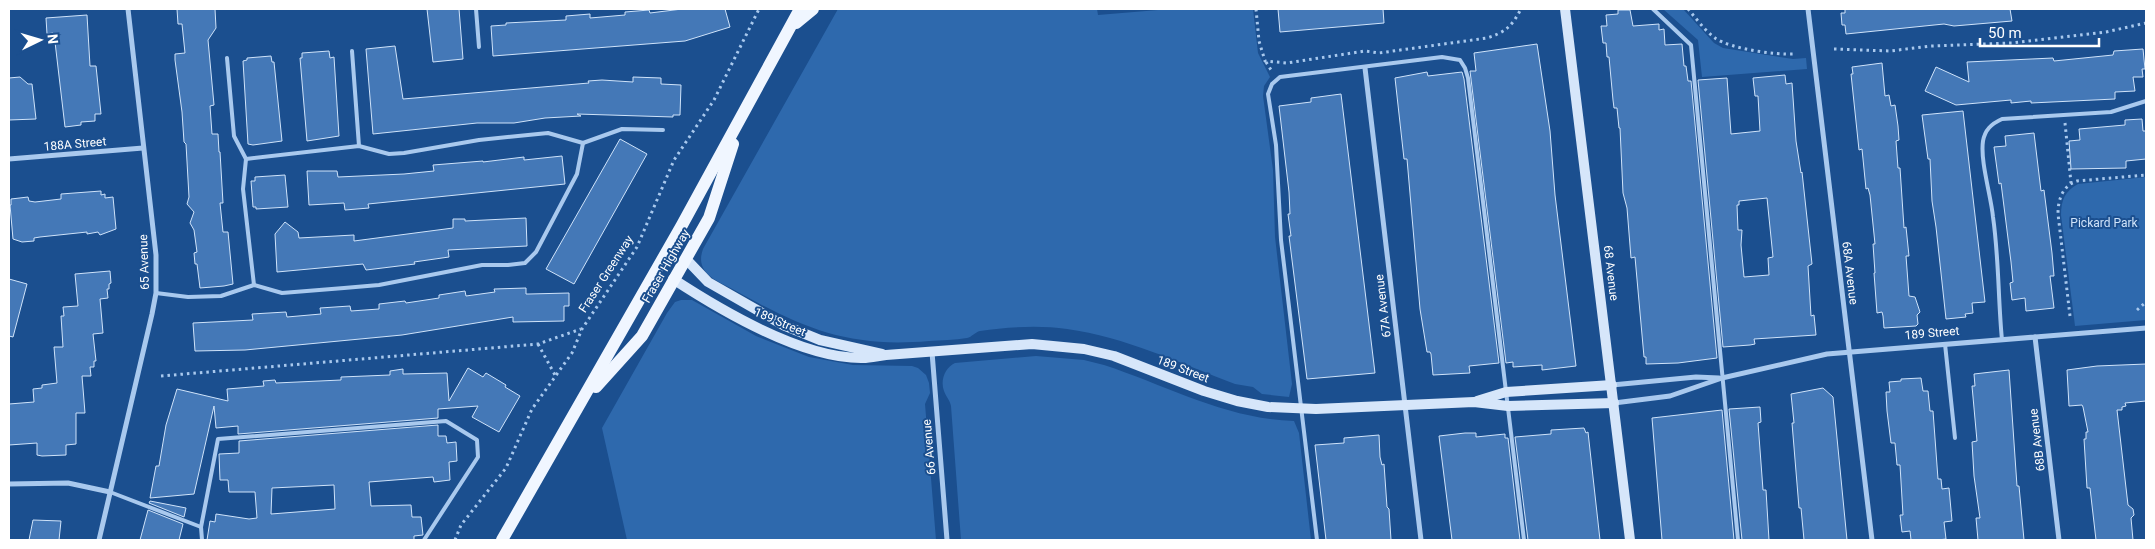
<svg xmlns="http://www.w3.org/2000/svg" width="2155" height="549" font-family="Roboto,sans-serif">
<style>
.green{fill:#2e69ad}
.building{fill:#4478b7;stroke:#cfe3fa;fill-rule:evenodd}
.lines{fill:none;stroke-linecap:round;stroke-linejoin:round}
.path{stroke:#a9c9ee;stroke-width:3;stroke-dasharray:2.5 4;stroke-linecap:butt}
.lane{stroke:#a9c9ee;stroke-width:4}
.street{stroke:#a9c9ee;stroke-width:5}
.secondary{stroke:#d6e6fa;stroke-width:10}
.primary{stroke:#f0f6ff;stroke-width:12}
.labels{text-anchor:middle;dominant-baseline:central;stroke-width:4;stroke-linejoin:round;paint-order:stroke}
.street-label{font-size:12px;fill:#fff;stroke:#1b4f8f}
.park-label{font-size:12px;fill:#cfe3fa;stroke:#1b4f8f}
</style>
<rect width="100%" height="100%" fill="#1b4f8f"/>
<!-- green -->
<g class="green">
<path d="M838 9H1097L1098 15 1170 9H1253L1258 53 1270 77 1264 86 1263 96 1273 170 1275 237 1292 384 1289 397 1262 394 1253 387 1235 384C1180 363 1125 337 1067 329 1039 325 1008 327 980 331 975 332 972 337 967 338 955 340 941 340 929 341 849 348 804 329 736 291 718 281 694 274 703 249Z"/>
<path d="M1663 9H1683L1714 43 1723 48 1793 59 1806 58 1807 69 1702 77 1698 40Z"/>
<path d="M2146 177V320L2075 326 2061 215C2061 200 2065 191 2078 184Z"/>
<path d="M681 300H692L756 336 809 357 853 365 912 366 918 368 926 375 929 383 930 393 925 404 936 540H627L602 428 667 313 675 302Z"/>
<path d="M1036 356 1084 360 1104 365C1168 386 1226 419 1294 421L1299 433 1311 540H961L951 406C950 400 946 397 944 391 940 380 945 368 955 363Z"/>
</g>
<!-- building -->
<g class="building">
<path d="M177 9H215L216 28 208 40 214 105 210 106 212 134H218L219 152H220L223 203H220L223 232H228L233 284 224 286 200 288 197 264H195L194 253 197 252 194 230 190 223 194 212 187 204 189 197 186 144 184 142 182 112 175 60V54L185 53 182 24H178Z"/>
<path d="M427 9H459L463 59 433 62Z"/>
<path d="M682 9H725L730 27 685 41 493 56 491 26 506 25V23L566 20V16L590 14V18L625 15V12L649 10 650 13Z"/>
<path d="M1278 9H1383L1384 23 1280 32Z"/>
<path d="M1845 9H2010L2012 21 1954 26 1944 24 1846 34 1845 25H1842L1841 13H1845Z"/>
<path d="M1618 10H1630L1633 26 1659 24V30L1664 29 1665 45 1682 44 1684 66H1686L1688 81H1691L1717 358 1678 363 1646 364V357H1644L1635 257 1631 258 1627 208 1623 193 1620 128H1619L1617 108H1614L1613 100 1609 57H1607L1606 43H1603L1601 26H1607L1606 15 1618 14Z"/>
<path d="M87 15 90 66H96L101 114H95V121L81 122V125L65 127 55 42H54L53 33 47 34 46 18Z"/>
<path d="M1537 44 1550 131 1555 195 1576 366 1542 370V365L1513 367V362L1506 363 1470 71H1476L1474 53Z"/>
<path d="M395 46 403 99 589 83 588 81 602 80 633 82V77L661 78V84L681 85 680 115H673V117L577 114 581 116 545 118 514 123H477L373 134 366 49Z"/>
<path d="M2143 49 2145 69H2142L2143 77H2133L2135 91 2115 92V99L2031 103V101L2011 103V100L1956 105 1925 91 1936 67 1969 82 1967 62 2053 58 2054 61 2113 55 2114 51Z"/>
<path d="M329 51 330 58 334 57 339 136 307 141 300 58H302V53Z"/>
<path d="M271 56 272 62H274L282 141 253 145 248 144 243 61 247 60V58Z"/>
<path d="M1882 63 1885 96 1889 95 1891 106 1895 105 1898 126 1899 140 1896 141 1898 168H1900L1904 228 1906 227 1909 256H1906L1909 296 1915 297 1920 312 1917 315 1918 324 1916 326 1884 328 1883 316 1882 312 1877 313 1874 273H1875L1873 244H1875L1870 195 1868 188 1866 189 1862 149 1859 150 1851 74H1853L1852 67Z"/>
<path d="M1427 72 1428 76 1462 72 1464 79 1499 363 1469 366 1470 373 1433 375 1431 354 1430 352H1427L1420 309 1407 159H1404L1395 78Z"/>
<path d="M1785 75 1786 84 1792 83 1796 141 1801 173 1802 172 1812 264 1808 266 1811 316 1814 315 1816 335 1754 339 1755 344 1750 345 1723 347 1698 80 1727 78 1731 134 1760 131 1758 96H1755L1753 78ZM1767 198 1773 257 1768 258 1769 275 1744 277 1741 245 1742 230H1738L1737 205H1739V201Z"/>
<path d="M20 77 28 84H32L36 119 9 120V78Z"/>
<path d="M1341 94 1375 373 1307 379 1289 236H1291L1288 214H1290L1289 192 1279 106 1311 102V98Z"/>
<path d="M1963 111 1985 302 1972 303 1973 313 1965 314 1966 317 1946 319 1936 227 1932 201 1930 159H1928L1922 115Z"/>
<path d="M2142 119 2143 131H2146V159L2126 161V168L2071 169 2069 141 2080 140 2079 129 2125 125V120Z"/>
<path d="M2034 133 2041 191 2044 190 2052 253 2054 276H2050L2054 308 2026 311 2025 298 2012 300 2010 283 2013 282 2011 262 2001 183 1999 184 1994 147 2006 146 2005 136Z"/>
<path d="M620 139 647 154 574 284 546 269Z"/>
<path d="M562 156 565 184 368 204 369 208 345 210 344 203 309 205 307 171H337L338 177 404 174 434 171 433 165 483 161V162L524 157V160Z"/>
<path d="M285 175 288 207 256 209V207H253L251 181H255V177Z"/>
<path d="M101 191V195L105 194V198L113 197 116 229 100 235 98 232 87 234V232L40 237 34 238V241L22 242 13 239 10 205H11V199L28 197 29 201 35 202 61 199V194Z"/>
<path d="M526 218 527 246 448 250 449 257 414 262 415 264 366 270 363 264 277 272 275 234 285 222 298 232 299 238 354 235V241L453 228V219H465V221Z"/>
<path d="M110 271 111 283 109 284V289H107L108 298 100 299 103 333 93 334 96 361H94V367H90L91 376H82L85 413H76V444L66 445V455L42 456 37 455V443L9 445V404L34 402 33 389 42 388V385L57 383 54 347H63L61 316H64L63 307 78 306 75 274Z"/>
<path d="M9 279 27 284 13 337 9 336Z"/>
<path d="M526 288V294H529L569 293V306H564V321L513 322V317L402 335 245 350 195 351 193 323 253 320 252 314 286 312 287 317 321 314 320 308 350 306 351 311 379 309V304L405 301 406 303 439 298V295L465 291 466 296 495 292 494 289Z"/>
<path d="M2146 364V401L2125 403 2126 406 2122 407V410H2117L2128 505 2133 509 2134 515 2131 518 2133 540H2096L2090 488H2087L2084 439H2086V432H2088L2083 407 2082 405 2069 406 2067 370 2097 366Z"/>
<path d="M468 368 483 377 486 373 506 385 505 387 520 396 499 432 472 417 478 406 438 409V418L238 434V426L216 428 214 406 194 494 150 498 156 466H159L166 425 177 389 228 401 227 389 264 386 263 381 275 380 276 383 341 380V377L390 375V371L403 369V374L447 373 449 401Z"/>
<path d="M2009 370 2017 486H2019L2024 540H1978L1976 518H1980L1974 476 1972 442 1977 441 1972 386H1975L1974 374Z"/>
<path d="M1921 378 1923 391H1928L1930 411H1933L1938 479H1941L1942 489 1949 488 1952 521 1944 522 1946 539 1938 540H1911L1910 531 1902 532 1900 515H1903L1900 465H1897L1895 443H1891L1887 411 1886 392H1890L1889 382 1901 381V379Z"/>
<path d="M1823 388 1833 397 1847 540H1804L1801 508H1799L1792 423H1794L1791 394Z"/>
<path d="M1760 407 1761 422 1758 423 1761 463 1763 490H1766L1769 540H1742L1729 409Z"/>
<path d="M1722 410 1734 540H1662L1652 418Z"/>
<path d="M438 425V436H446L447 443 456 442 457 461 449 462 450 480 434 482 433 477 369 482 371 506 411 505 412 517H421L423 535 414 536V540H207L210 521 215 522 216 514 249 519 257 518 255 492H229L228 480H220L219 454 239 453V441ZM334 485 335 509 271 514 272 488Z"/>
<path d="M1584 428 1586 433 1588 432 1600 540H1528L1515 437 1551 434V430Z"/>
<path d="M1465 433H1476V437L1505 434V438H1508L1520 540H1452L1439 436Z"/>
<path d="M1379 435 1380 457 1382 465 1384 464 1387 507 1389 509 1391 540H1326L1315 445 1344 443V438Z"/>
<path d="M150 501 186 508 184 517 149 503Z"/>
<path d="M148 510 183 524 179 540H140Z"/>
<path d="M33 520 61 521 59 540H29Z"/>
</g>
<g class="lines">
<!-- path -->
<g class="path">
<path d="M1256 9 1259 41 1265 61 1287 63 1365 51 1379 53 1487 38C1506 32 1512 26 1521 9"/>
<path d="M1688 9C1696 18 1704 30 1715 38 1731 49 1775 55 1795 54"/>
<path d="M1834 49 1890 51 1931 46 2012 43 2106 32 2146 23"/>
<path d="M1266 62 1273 73"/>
<path d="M2065 123 2071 183"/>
<path d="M2137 310 2146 302"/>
<path d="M2070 316 2058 214C2058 200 2062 186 2077 181L2146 175"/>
<path d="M538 344 555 375"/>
<path d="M161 376 538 344 581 329"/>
<path d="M455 540 461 525 506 468 532 409 572 353 582 329 637 247 674 160 714 100 759 9"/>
</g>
<!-- lane -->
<g class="lane">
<path d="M476 9 479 47"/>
<path d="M1653 9 1691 45 1738 540"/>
<path d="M352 51 359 146"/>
<path d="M227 58 234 136 246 159 243 189 254 285"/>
<path d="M246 159 359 146 389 154 404 153 479 140 548 133 583 143 622 129 663 130"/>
<path d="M156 293 188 297 221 296 254 285 282 293 344 288 379 285 482 265H508L525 263 536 252 577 174 583 143"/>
<path d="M2002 340C1998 299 1999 258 1993 217 1991 196 1980 161 1983 141 1985 130 1991 124 2002 119L2111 112 2146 101"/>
<path d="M1945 344 1955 438"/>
<path d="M110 492 201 527"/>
<path d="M202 540 201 527 218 439 446 421 477 440 478 457 424 540"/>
<path d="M1317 540 1281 240 1276 145 1268 94 1272 84 1280 77 1442 57 1460 60 1465 68 1468 78 1524 540"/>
</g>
<!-- street -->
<g class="street">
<path d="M1808 9 1872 540"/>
<path d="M1365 68 1421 540"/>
<path d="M9 159 143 148"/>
<path d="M2035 337 2059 540"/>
<path d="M932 352 947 540"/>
<path d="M1612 385 1696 377 1719 378"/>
<path d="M1614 403 1670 396 1722 378 1827 354 2146 328"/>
<path d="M9 484 68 483 110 492"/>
<path d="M99 540 152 314 156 293V255L128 9"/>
</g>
<!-- secondary -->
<g class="secondary">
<path d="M1565 9 1630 540"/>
<path d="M686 259 708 282 783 325 820 340 882 354"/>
<path d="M673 279C722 311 804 359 863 358 870 358 878 356 886 355L1032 344 1084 349 1114 356 1204 391 1237 401 1268 407 1316 409 1474 402 1508 406 1614 403"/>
<path d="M1477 401 1506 392 1612 385"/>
</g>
<!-- primary -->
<g class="primary">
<path d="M796 23 813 9"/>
<path d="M596 387 642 336 709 218 733 144"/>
<path d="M502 540 682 225 800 9"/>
</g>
</g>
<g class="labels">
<!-- street labels -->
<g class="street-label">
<text transform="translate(75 144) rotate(-5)">188A Street</text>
<text transform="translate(144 262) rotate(-92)">65 Avenue</text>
<text transform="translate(666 266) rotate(-60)">Fraser Highway</text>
<text transform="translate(1611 273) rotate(83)">68 Avenue</text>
<text transform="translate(1850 273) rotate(83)">68A Avenue</text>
<text transform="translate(606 274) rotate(-57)">Fraser Greenway</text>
<text transform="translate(1383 306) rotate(-97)">67A Avenue</text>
<text transform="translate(780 322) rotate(23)">189 Street</text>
<text transform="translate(1932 333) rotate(-5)">189 Street</text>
<text transform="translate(1183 369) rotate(21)">189 Street</text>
<text transform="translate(2037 440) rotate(-97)">68B Avenue</text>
<text transform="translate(929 447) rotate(-95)">66 Avenue</text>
</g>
<!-- park labels -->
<g class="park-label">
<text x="2104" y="223">Pickard Park</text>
</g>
</g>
<!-- border -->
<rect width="2155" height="549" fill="none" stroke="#ffffff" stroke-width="20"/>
<!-- north arrow -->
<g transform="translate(40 40) rotate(85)" stroke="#1b4f8f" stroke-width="4" paint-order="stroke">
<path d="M0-4L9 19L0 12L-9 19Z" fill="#ffffff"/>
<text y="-8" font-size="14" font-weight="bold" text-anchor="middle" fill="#ffffff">N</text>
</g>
<!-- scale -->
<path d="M1980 38v8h119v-8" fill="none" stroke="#ffffff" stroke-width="2.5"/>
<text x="1988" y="38" font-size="15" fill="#ffffff" stroke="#1b4f8f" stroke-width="4" paint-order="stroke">50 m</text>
</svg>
